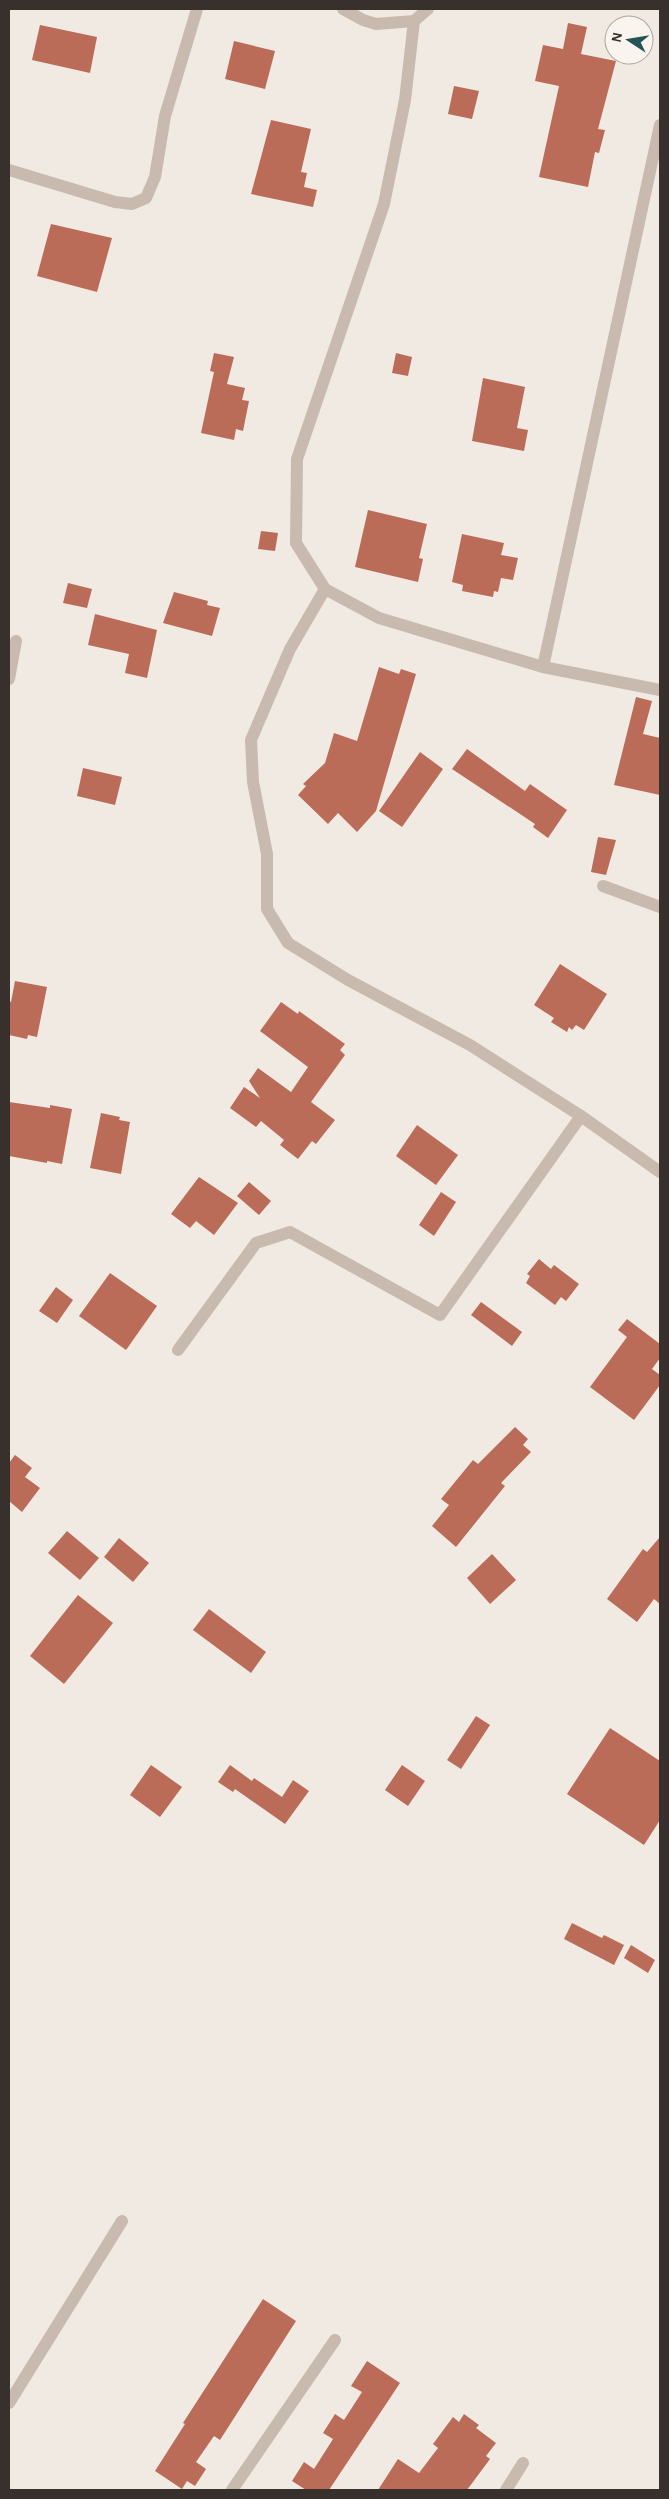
<svg xmlns="http://www.w3.org/2000/svg" width="669" height="2499" font-family="'Alegreya Sans',sans-serif">
<style>
.building{fill:#ba6c58}
.lines{fill:none;stroke-linecap:round;stroke-linejoin:round}
.street{stroke:#c9baaf;stroke-width:12}
</style>
<rect width="100%" height="100%" fill="#f1eae2"/>
<!-- building -->
<g class="building">
<path d="M568 23 587 27 581 54 616 61 598 129 605 130 599 153 595 152 588 187 539 177 559 86 535 81 543 45 563 49Z"/>
<path d="M40 25 97 37 90 73 32 60Z"/>
<path d="M234 41 275 51 265 89 225 79Z"/>
<path d="M454 86 479 91 472 119 448 114Z"/>
<path d="M271 120 311 129 301 172 307 173 304 187 317 190 313 207 251 194Z"/>
<path d="M51 224 112 238 97 292 37 276Z"/>
<path d="M214 353 234 357 227 384 245 388 242 400 249 401 243 431 236 429 234 440 201 433 214 372 210 371Z"/>
<path d="M396 353 412 357 408 376 392 373Z"/>
<path d="M483 378 525 387 517 428 528 430 524 451 472 441Z"/>
<path d="M368 510 427 524 419 558 423 559 418 582 355 567Z"/>
<path d="M261 531 278 533 275 551 258 549Z"/>
<path d="M462 534 504 543 501 555 518 558 513 580 501 578 498 592 494 591 493 597 462 591 463 585 452 582Z"/>
<path d="M68 583 92 589 87 608 63 603Z"/>
<path d="M174 592 208 601 207 605 220 608 212 636 163 623Z"/>
<path d="M95 614 157 630 147 678 125 673 129 654 88 645Z"/>
<path d="M379 667 399 674 401 669 416 674 376 811 357 832 338 813 328 824 298 795 306 786 303 784 325 763 334 733 357 741Z"/>
<path d="M636 697 652 701 643 734 660 738V795L614 785Z"/>
<path d="M467 749 525 791 530 784 567 810 548 838 533 827 535 824 452 769Z"/>
<path d="M420 752 443 769 402 827 379 811Z"/>
<path d="M83 768 122 777 115 805 77 796Z"/>
<path d="M598 837 616 840 606 875 591 872Z"/>
<path d="M560 964 607 994 584 1030 576 1025 572 1030 569 1027 567 1032 551 1022 554 1018 534 1005Z"/>
<path d="M15 981 47 987 37 1037 28 1035 27 1039 9 1035V1001L11 1002Z"/>
<path d="M281 1002 298 1014 299 1011 345 1044 340 1050 345 1055 311 1102 335 1120 316 1144 312 1141 298 1159 280 1145 284 1140 261 1121 256 1127 230 1108 244 1087 260 1098 249 1081 258 1068 291 1092 308 1067 260 1031Z"/>
<path d="M9 1102 50 1108V1105L72 1109 62 1164 47 1161V1163L9 1156Z"/>
<path d="M101 1113 120 1117 119 1120 130 1122 121 1174 90 1168Z"/>
<path d="M417 1125 458 1155 436 1185 396 1156Z"/>
<path d="M199 1177 238 1203 214 1235 196 1221 190 1228 171 1214Z"/>
<path d="M249 1182 271 1201 259 1215 237 1196Z"/>
<path d="M441 1192 456 1202 434 1236 419 1225Z"/>
<path d="M539 1259 551 1269 554 1265 579 1284 566 1301 561 1297 555 1305 526 1283 530 1276 527 1274Z"/>
<path d="M110 1273 157 1306 126 1350 79 1316Z"/>
<path d="M56 1287 73 1300 57 1323 39 1311Z"/>
<path d="M481 1302 522 1332 512 1346 471 1315Z"/>
<path d="M627 1319 660 1344V1358L652 1369 660 1375V1385L634 1420 590 1387 627 1337 618 1330Z"/>
<path d="M515 1427 528 1439 523 1445 531 1452 501 1483 505 1486 456 1547 432 1526 449 1505 441 1499 473 1460 478 1464Z"/>
<path d="M15 1455 32 1468 25 1477 40 1488 22 1512 9 1501V1463Z"/>
<path d="M67 1531 99 1558 80 1580 48 1553Z"/>
<path d="M660 1537V1604L654 1599 637 1622 607 1599 643 1549 647 1552Z"/>
<path d="M119 1538 149 1563 133 1582 104 1557Z"/>
<path d="M492 1554 516 1580 490 1604 467 1578Z"/>
<path d="M78 1595 113 1623 64 1684 30 1656Z"/>
<path d="M209 1609 266 1652 251 1673 193 1630Z"/>
<path d="M476 1716 490 1725 461 1769 447 1760Z"/>
<path d="M610 1728 660 1761V1820L644 1845 567 1794Z"/>
<path d="M151 1765 182 1787 160 1817 130 1795Z"/>
<path d="M230 1765 252 1781 254 1778 282 1797 293 1780 309 1791 285 1824 235 1789 233 1792 218 1782Z"/>
<path d="M402 1765 425 1781 408 1806 385 1790Z"/>
<path d="M572 1923 602 1938 604 1935 624 1945 614 1965 564 1939Z"/>
<path d="M631 1945 655 1960 648 1973 624 1958Z"/>
<path d="M263 2299 296 2321 220 2440 214 2436 196 2462 206 2469 195 2486 187 2481 182 2489 155 2471 185 2424 183 2423Z"/>
<path d="M367 2361 400 2383 329 2490H306L292 2481 304 2462 314 2469 333 2439 323 2433 335 2414 344 2420 362 2392 351 2386Z"/>
<path d="M464 2414 479 2425 476 2428 496 2443 486 2456 490 2459 467 2490H378L398 2459 419 2473 438 2448 433 2444 453 2417 459 2422Z"/>
</g>
<g class="lines">
<!-- street -->
<g class="street">
<path d="M343 9 363 20 376 24 414 21 428 9"/>
<path d="M414 21 405 100 384 204 297 459 296 543 325 589 379 618 543 667 660 690"/>
<path d="M9 170 115 202 132 204 146 198 155 177 165 116 197 9"/>
<path d="M325 589 290 649 251 740 253 782 267 854V909L288 943 348 980 470 1045 581 1116 660 1172"/>
<path d="M543 667 660 125"/>
<path d="M9 679 16 641"/>
<path d="M603 886 660 907"/>
<path d="M178 1350 256 1243 290 1232 440 1315 581 1116"/>
<path d="M9 2403 122 2221"/>
<path d="M232 2490 335 2340"/>
<path d="M506 2490 523 2463"/>
</g>
</g>
<!-- border -->
<rect width="669" height="2499" fill="none" stroke="#38302c" stroke-width="20"/>
<!-- north arrow -->
<g transform="translate(629 40) rotate(282)"><circle r="24" fill="#f9f4ee" stroke="#aca6a0"/>
<path d="M0-4L9 19L0 12L-9 19Z" fill="#255456"/>
<text y="-8" font-size="14" font-weight="bold" text-anchor="middle" fill="#38302c">N</text>
</g>
</svg>
